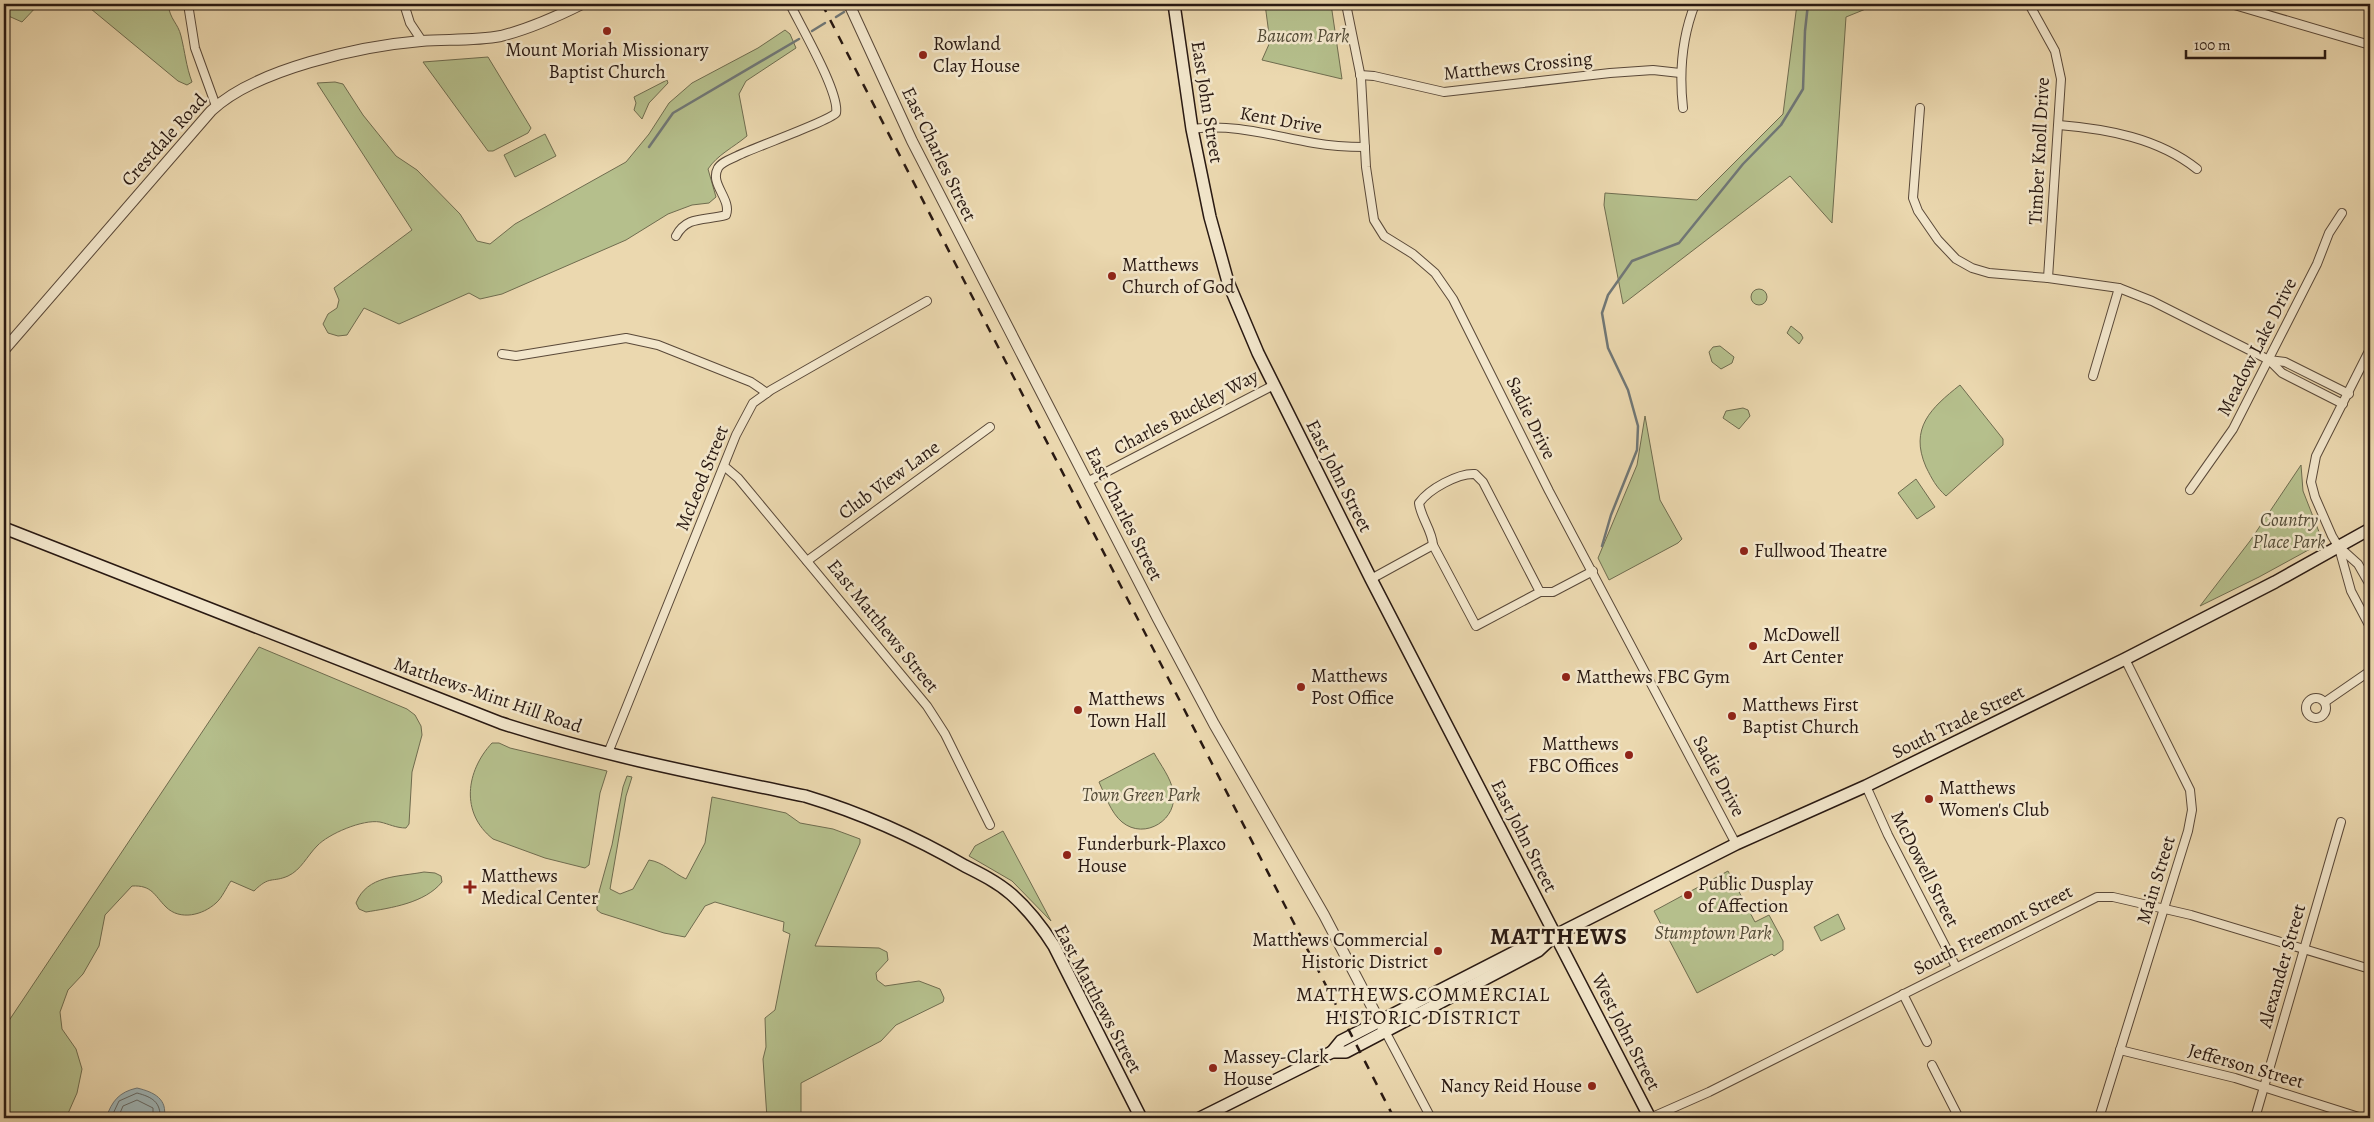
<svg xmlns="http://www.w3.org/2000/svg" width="2374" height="1122" font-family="Alegreya,serif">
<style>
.green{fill:#b5bf8c;stroke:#6f6c4f}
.water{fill:#9fb6b8;stroke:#707776}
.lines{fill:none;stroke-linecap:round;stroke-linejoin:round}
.shore{stroke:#646865;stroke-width:1}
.stream{stroke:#707776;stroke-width:2.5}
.minor-casing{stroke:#5a4939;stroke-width:10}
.tertiary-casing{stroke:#5a4939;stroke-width:12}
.secondary-casing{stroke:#291912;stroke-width:14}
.minor{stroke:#f2e6cb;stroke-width:8}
.tertiary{stroke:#f2e6cb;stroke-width:10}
.secondary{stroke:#f2e6cb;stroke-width:11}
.rail{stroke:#291912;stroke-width:2.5;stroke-dasharray:9 9;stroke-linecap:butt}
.poi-dot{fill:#8f2418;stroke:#f2e6cb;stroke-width:2}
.labels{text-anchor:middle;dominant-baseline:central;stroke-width:5;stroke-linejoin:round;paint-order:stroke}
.park-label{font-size:19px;font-style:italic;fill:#534b37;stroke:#f2e6cb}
.poi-label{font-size:19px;fill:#291912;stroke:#f2e6cb;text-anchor:start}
.street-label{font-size:19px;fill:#291912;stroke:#f2e6cb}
.neighbourhood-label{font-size:20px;letter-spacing:1px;fill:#291912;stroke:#f2e6cb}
.district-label{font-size:24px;font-weight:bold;letter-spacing:1px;fill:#291912;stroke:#f2e6cb}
</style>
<rect width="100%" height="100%" fill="#ebd8af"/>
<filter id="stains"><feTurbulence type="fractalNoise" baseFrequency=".004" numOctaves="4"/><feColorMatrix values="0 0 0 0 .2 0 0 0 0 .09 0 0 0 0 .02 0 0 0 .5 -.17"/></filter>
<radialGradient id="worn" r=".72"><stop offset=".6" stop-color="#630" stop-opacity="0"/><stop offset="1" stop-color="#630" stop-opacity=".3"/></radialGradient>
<!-- green -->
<g class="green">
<path d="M4 4H39L22 22 4 14Z"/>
<path d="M85 4H168C170 20 178 23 181 36 185 52 186 66 192 82L187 85 178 81Z"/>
<path d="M1265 4H1331L1342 79 1262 60 1270 42Z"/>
<path d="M1797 4H1878L1846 17 1832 223 1790 176 1623 304 1604 205 1605 193 1697 200 1783 114Z"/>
<path d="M785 30 790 34 796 48 746 81 739 94 747 136C734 147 717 155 708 169L716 197 709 203 692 205 668 214 626 240 502 294 480 299 469 293 399 324 364 308 347 335 338 336 328 333 323 324 328 314 337 308 339 300 334 288 412 230 317 83 335 82 343 84 363 115 396 156 417 170 460 214 477 241 490 244 515 224 626 162 649 134 669 103 692 83 758 48Z"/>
<path d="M488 57 531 128 528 133 493 151H488L423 62Z"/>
<path d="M667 80 668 83 649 103 642 119 634 110 636 103 634 97Z"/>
<path d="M545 134 556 156 515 177 504 155Z"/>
<circle cx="1759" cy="297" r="8"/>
<path d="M1791 326 1801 334 1803 338 1799 344 1787 333Z"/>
<path d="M1720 346 1734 357 1732 363 1721 369 1712 362 1709 352 1713 347Z"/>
<path d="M1960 385 2003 439V445L1946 496C1936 487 1932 479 1926 467 1909 428 1931 408 1960 385Z"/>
<path d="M1743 408 1748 410 1750 416 1739 429 1723 418 1726 411Z"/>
<path d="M1645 416 1660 500 1682 539 1678 543 1609 580 1598 558 1637 465Z"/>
<path d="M2301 465 2303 491 2323 542 2259 577 2200 606 2250 541Z"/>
<path d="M1916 479 1935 507 1917 519 1898 493Z"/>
<path d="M259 647 407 709 415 715 421 726 422 735 412 772 409 824 406 828C396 828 389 824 380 822 363 819 328 834 317 846 307 856 301 870 288 876 272 883 270 875 254 891L231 881C226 888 222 898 216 903 203 915 180 921 166 907 154 895 152 885 132 886L105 915 99 946 83 974 68 990 60 1012 62 1029 76 1049 82 1069 77 1093 66 1118H4V1028Z"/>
<path d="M492 743H499L510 748 607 771 600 793 589 865 585 868 545 858 493 839C460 813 466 771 492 743Z"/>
<path d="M1154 753C1160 764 1171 778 1173 791 1179 819 1145 841 1122 822 1111 813 1105 795 1099 782Z"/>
<path d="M627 776 632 777 626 796 610 889 620 894 633 889 649 860C663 862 673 873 686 879L705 843 712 797 786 813 800 823 833 829 860 839V843L815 946 879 948 887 952 888 960 876 973 877 980 885 986 919 981 940 989 944 998 943 1002 896 1025 881 1041 801 1083V1118H767L763 1059 766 1047 765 1018 775 1010 790 934 783 931 784 922 715 902 705 906 685 937 664 933 601 913 597 910V899L612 845 623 787Z"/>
<path d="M1003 831 1051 921 1012 881 969 856 975 846Z"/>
<path d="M1728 871 1755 922 1769 915 1783 941V950L1774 956 1772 954 1697 993 1654 911Z"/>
<path d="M424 872 435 873 441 876 442 882C425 903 391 908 366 912L359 909 356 903C367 875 398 877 424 872Z"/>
<path d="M1838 914 1845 929 1821 941 1814 927Z"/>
</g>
<!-- water -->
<path class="water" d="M137 1088C154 1092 168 1099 164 1118H106C112 1101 119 1092 137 1088Z"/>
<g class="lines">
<!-- shore -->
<g class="shore">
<path d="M111 1118 119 1101 137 1093C152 1097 161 1102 160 1118"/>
<path d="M118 1118 123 1106 137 1100 153 1108V1118"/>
</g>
<!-- stream -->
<g class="stream">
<path d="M858 4H859"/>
<path d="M836 17 844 12"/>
<path d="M812 31 825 23"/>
<path d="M649 147 673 113 799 39"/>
<path d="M1602 546 1611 515 1637 450 1638 426 1628 390 1608 348 1602 313 1608 295 1632 261 1679 243 1743 164 1781 125 1803 89 1805 31 1808 4"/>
</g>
<!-- minor casing -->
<g class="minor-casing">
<g id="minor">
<path d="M188 4 195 48 216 106"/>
<path d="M404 4 410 23 422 41"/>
<path d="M1346 4 1361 78 1366 167 1374 220 1384 236 1413 254 1435 273 1453 299 1549 491 1736 844"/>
<path d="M2029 4 2055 51 2061 79 2048 278"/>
<path d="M2231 4 2370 45"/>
<path d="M1360 75 1374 76 1444 92 1610 73 1653 70 1680 73"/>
<path d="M1683 108C1679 72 1682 37 1695 4"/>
<path d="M1920 108 1913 198 1918 211 1938 240 1956 259 1972 268 1989 273 2048 278 2119 288 2152 301 2269 360 2282 373 2343 404"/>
<path d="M2059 125C2107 129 2158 138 2197 169"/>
<path d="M1192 129C1234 123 1273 136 1314 143 1331 146 1348 147 1365 147"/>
<path d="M676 236C687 215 706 221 726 215 732 199 709 184 718 168 721 162 731 159 737 156 755 147 827 122 836 113 840 93 800 25 790 4"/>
<path d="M2370 349 2316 456 2311 482 2315 497 2332 536 2338 546 2358 564 2370 585"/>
<path d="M502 354 516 356 626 338 658 345 751 382 767 393"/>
<path d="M2269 360 2285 362 2349 394"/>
<path d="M2093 376 2119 288"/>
<path d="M724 466 738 478 927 706 945 734 990 825"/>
<path d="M1087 482 1274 385"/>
<path d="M2190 490 2233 429 2317 264 2329 233 2342 213"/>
<path d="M2339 548 2351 591 2370 627"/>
<path d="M807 561 990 427"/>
<path d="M1371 579 1433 545"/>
<path d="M1540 592 1483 482 1475 474C1458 473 1429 489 1419 503 1421 518 1432 530 1433 545L1476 626 1540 592H1553L1593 571"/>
<circle cx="2316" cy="708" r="10"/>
<path d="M2325 702 2370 671"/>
<path d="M608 753 736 435 753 403 771 390 927 301"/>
<path d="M1866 786 1888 835 1956 967"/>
<path d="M1903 994 1927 1042"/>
<path d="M1385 1031 1431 1118"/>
<path d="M2120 1050 2235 1078 2362 1118"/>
<path d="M1932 1065 1959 1118"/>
<path d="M1650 1118 1709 1092 2097 897H2113L2191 915 2370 969"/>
<path d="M2099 1118 2188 831 2192 810 2190 790 2125 659"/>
<path d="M2255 1118 2341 822"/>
</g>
</g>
<!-- tertiary casing -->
<g class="tertiary-casing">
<g id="tertiary">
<path d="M849 4 912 141 1158 619 1214 724 1324 915 1383 1028"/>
<path d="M4 350 211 111C255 69 361 46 421 41 447 39 474 41 501 36 529 29 556 17 582 4"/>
</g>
</g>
<!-- secondary casing -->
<g class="secondary-casing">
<g id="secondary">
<path d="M1174 4 1192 129 1210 217 1228 282 1258 353 1371 579 1650 1118"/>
<path d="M4 528 501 723C600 755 703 775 805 796 861 813 915 837 965 866 981 874 997 882 1011 894 1028 909 1042 927 1054 946L1141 1118"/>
<path d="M1332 1052 1341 1041 1534 942 1556 935 1736 844 1866 786 2125 659 2275 582 2370 529"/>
<path d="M1200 1118 1332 1052H1346L1538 951 1551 939"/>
</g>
</g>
<!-- minor -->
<use href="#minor" class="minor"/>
<!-- tertiary -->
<use href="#tertiary" class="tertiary"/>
<!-- secondary -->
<use href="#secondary" class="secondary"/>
<!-- rail -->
<path class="rail" d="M822 4 1394 1118"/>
</g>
<!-- markers -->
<g class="poi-dot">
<circle cx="607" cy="31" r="5"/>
<circle cx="923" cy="55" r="5"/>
<circle cx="1112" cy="276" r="5"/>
<circle cx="1744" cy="551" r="5"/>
<circle cx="1753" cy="646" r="5"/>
<circle cx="1566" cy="677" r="5"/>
<circle cx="1301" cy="687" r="5"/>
<circle cx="1078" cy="710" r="5"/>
<circle cx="1732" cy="716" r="5"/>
<circle cx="1629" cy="755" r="5"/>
<circle cx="1929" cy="799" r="5"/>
<circle cx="1067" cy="855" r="5"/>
<path d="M467.5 879.5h5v5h5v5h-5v5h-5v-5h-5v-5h5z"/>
<circle cx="1688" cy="895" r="5"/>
<circle cx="1438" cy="951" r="5"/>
<circle cx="1213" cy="1068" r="5"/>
<circle cx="1592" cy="1086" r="5"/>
</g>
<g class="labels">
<!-- park labels -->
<g class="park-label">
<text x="1303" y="36">Baucom Park</text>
<text x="2289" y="520">Country<tspan x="2289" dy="22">Place Park</tspan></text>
<text x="1141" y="795">Town Green Park</text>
<text x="1713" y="933">Stumptown Park</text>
</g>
<!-- poi labels -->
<g class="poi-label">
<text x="933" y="44">Rowland<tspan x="933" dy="22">Clay House</tspan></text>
<text x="607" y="50" text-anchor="middle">Mount Moriah Missionary<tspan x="607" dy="22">Baptist Church</tspan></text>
<text x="1122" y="265">Matthews<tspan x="1122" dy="22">Church of God</tspan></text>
<text x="1754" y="551">Fullwood Theatre</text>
<text x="1763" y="635">McDowell<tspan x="1763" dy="22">Art Center</tspan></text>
<text x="1311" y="676">Matthews<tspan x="1311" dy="22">Post Office</tspan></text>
<text x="1576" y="677">Matthews FBC Gym</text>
<text x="1088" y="699">Matthews<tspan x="1088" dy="22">Town Hall</tspan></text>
<text x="1742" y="705">Matthews First<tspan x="1742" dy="22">Baptist Church</tspan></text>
<text x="1619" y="744" text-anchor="end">Matthews<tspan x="1619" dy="22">FBC Offices</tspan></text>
<text x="1939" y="788">Matthews<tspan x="1939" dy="22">Women's Club</tspan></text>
<text x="1077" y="844">Funderburk-Plaxco<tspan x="1077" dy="22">House</tspan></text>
<text x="481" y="876">Matthews<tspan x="481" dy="22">Medical Center</tspan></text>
<text x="1698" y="884">Public Dusplay<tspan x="1698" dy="22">of Affection</tspan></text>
<text x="1428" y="940" text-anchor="end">Matthews Commercial<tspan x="1428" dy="22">Historic District</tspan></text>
<text x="1223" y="1057">Massey-Clark<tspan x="1223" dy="22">House</tspan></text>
<text x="1582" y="1086" text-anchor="end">Nancy Reid House</text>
</g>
<!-- street labels -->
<g class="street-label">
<text transform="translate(1518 66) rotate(-6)">Matthews Crossing</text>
<text transform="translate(1207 102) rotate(81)">East John Street</text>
<text transform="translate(1281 120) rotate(10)">Kent Drive</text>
<text transform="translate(164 140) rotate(-48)">Crestdale Road</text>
<text transform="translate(2039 151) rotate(-87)">Timber Knoll Drive</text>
<text transform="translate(939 154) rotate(64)">East Charles Street</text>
<text transform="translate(2257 347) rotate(-63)">Meadow Lake Drive</text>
<text transform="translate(1186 412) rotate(-28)">Charles Buckley Way</text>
<text transform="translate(1531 418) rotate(64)">Sadie Drive</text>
<text transform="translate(1339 476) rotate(63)">East John Street</text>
<text transform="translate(702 478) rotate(-68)">McLeod Street</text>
<text transform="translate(889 480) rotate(-36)">Club View Lane</text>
<text transform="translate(1124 514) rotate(63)">East Charles Street</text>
<text transform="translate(883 626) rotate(51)">East Matthews Street</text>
<text transform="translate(488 695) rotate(19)">Matthews-Mint Hill Road</text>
<text transform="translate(1958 722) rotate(-26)">South Trade Street</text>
<text transform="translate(1719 776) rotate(62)">Sadie Drive</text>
<text transform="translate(1524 836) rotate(63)">East John Street</text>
<text transform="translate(1925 869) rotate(63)">McDowell Street</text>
<text transform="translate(2156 880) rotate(-73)">Main Street</text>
<text transform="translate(1993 930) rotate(-27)">South Freemont Street</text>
<text transform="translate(2282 966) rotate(-74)">Alexander Street</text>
<text transform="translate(1098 999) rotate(62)">East Matthews Street</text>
<text transform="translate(1626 1032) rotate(63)">West John Street</text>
<text transform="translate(2246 1066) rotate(16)">Jefferson Street</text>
</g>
<!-- neighbourhood labels -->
<g class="neighbourhood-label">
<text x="1423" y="994">MATTHEWS COMMERCIAL<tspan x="1423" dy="23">HISTORIC DISTRICT</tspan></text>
</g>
<!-- district labels -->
<g class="district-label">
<text x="1559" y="936">MATTHEWS</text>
</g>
</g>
<!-- margin -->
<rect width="2374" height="1122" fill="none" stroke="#ebd8af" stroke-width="20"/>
<rect x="5" y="5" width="2364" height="1112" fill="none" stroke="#291912" stroke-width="2.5"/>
<rect x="10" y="10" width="2354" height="1102" fill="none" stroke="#291912"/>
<!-- scale -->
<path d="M2186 50v8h139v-8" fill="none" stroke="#291912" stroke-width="2.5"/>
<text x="2194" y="50" font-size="15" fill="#291912" stroke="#f2e6cb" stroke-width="4" paint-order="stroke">100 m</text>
<rect width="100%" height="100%" filter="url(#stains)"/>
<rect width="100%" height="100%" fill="url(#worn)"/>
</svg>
